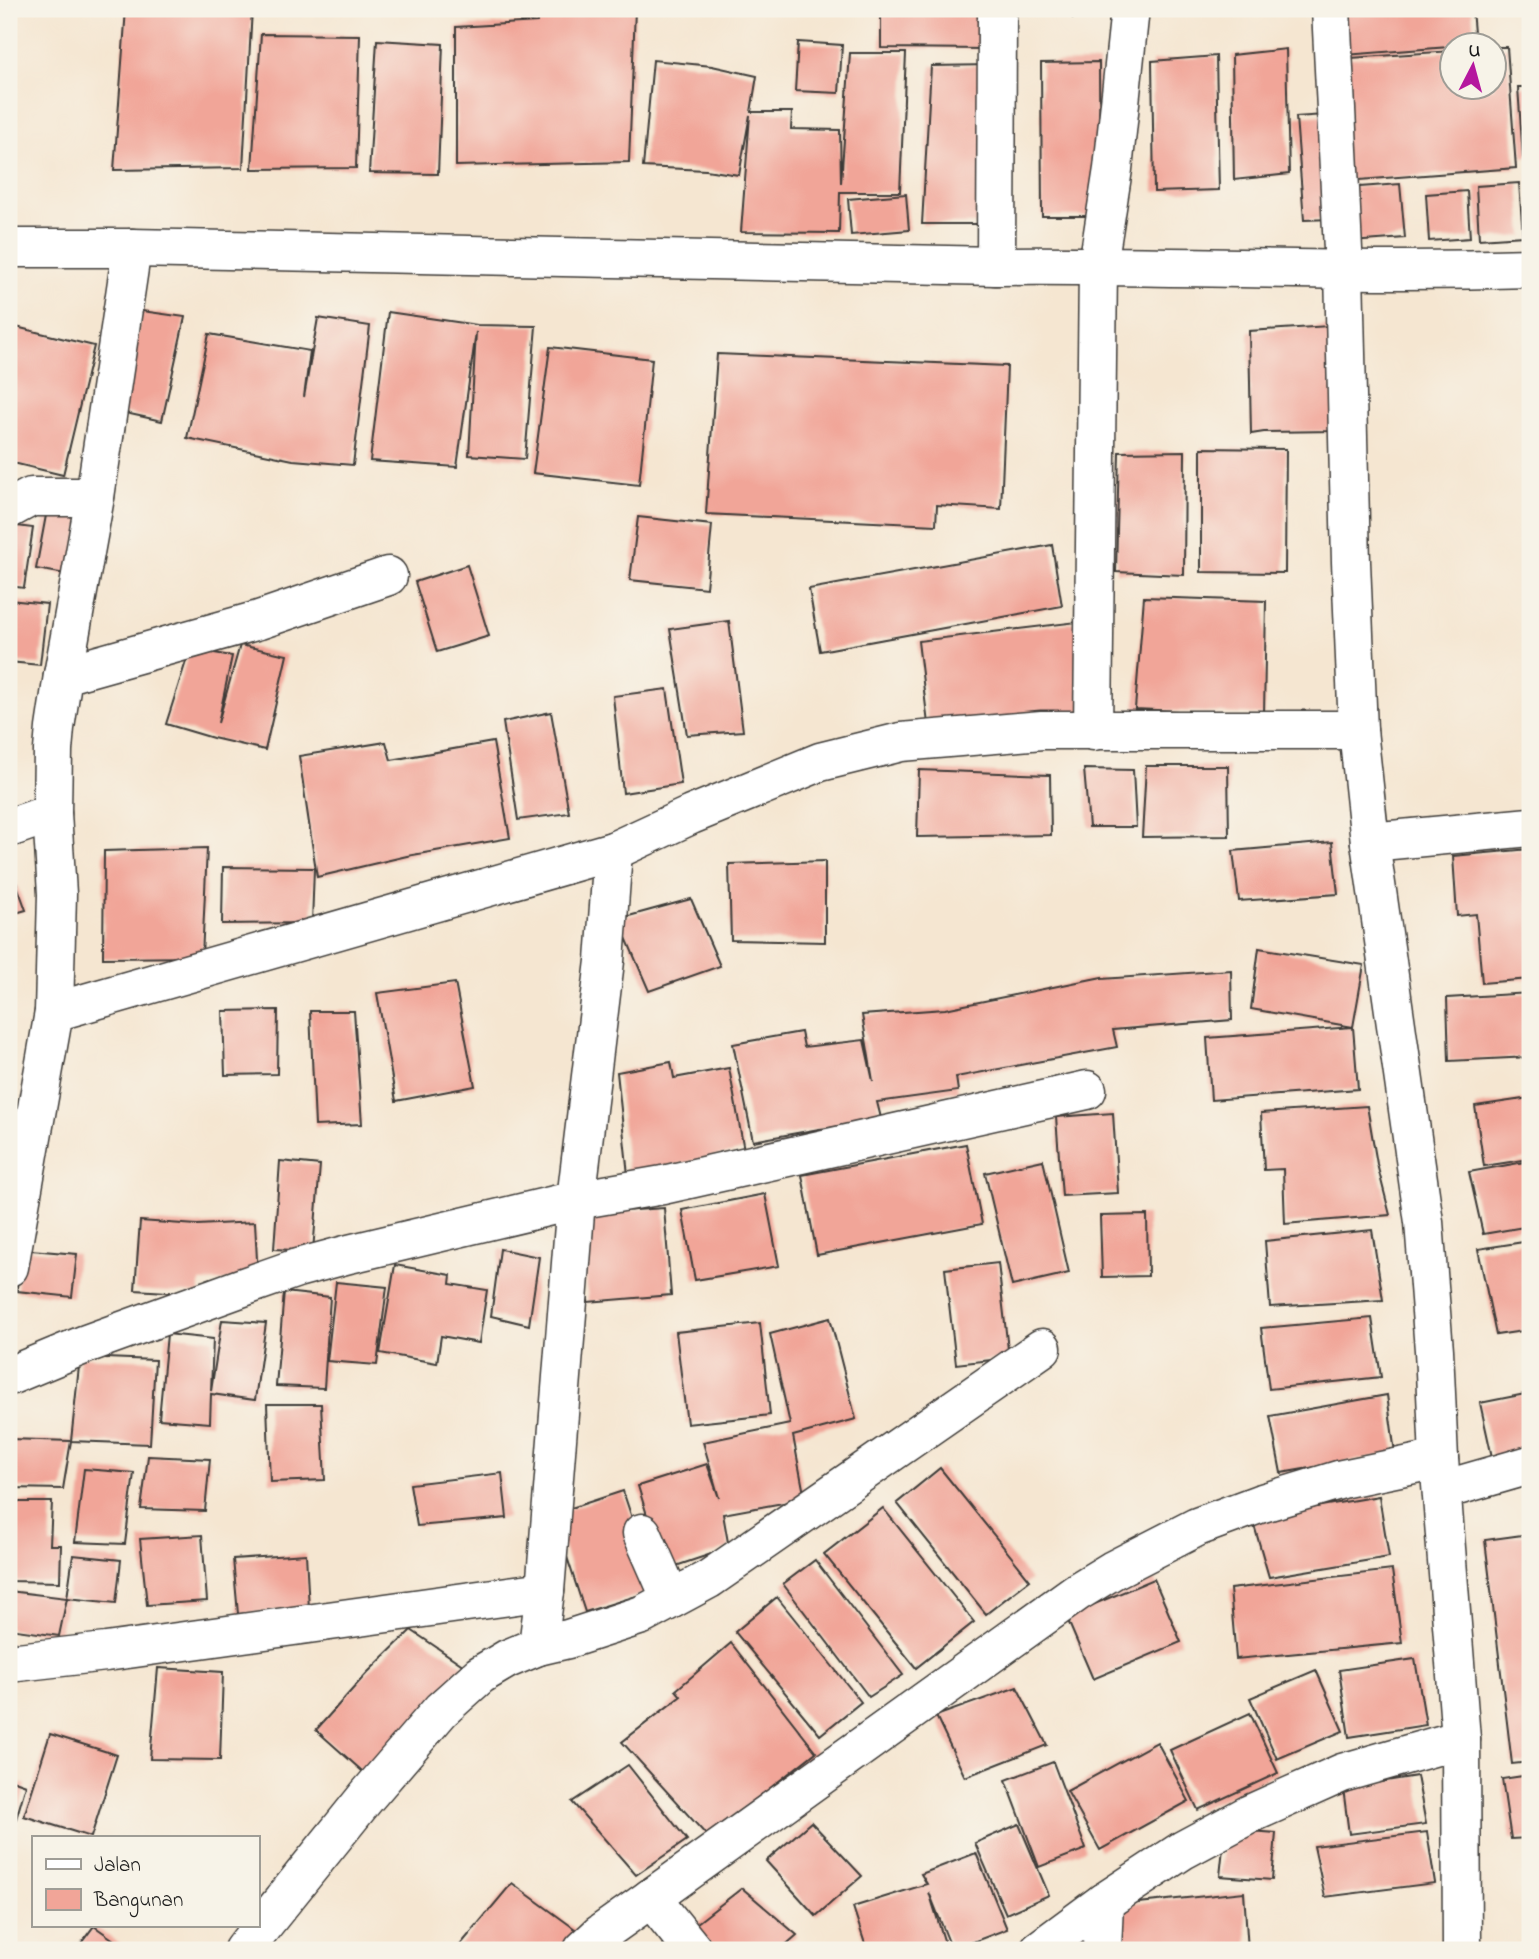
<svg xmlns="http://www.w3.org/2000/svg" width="1539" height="1959" font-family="'Indie Flower',sans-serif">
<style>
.building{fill:#f1a598}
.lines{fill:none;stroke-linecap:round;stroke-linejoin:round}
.minor-casing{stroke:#3d3a37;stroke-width:41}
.minor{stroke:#fff;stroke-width:38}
</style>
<rect width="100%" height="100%" fill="#f7f3e8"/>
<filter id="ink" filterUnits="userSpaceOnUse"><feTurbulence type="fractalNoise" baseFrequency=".0143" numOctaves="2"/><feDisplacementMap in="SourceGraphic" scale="14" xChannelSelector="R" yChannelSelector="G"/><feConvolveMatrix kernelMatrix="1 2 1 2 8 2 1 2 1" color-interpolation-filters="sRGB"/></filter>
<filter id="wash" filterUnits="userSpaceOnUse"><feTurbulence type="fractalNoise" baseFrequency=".00686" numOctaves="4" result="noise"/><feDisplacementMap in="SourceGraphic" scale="28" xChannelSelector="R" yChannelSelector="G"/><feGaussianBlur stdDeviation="1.57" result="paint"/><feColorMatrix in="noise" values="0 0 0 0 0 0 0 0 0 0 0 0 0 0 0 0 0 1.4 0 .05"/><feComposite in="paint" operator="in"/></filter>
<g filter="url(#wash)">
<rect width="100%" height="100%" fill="#f5e6d1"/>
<g id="blocks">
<!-- building -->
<g class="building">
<path d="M126 9H252L243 168 114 170Z"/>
<path d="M538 9H635L629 162 456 166V27L537 22Z"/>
<path d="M881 9H984L985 49 881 48Z"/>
<path d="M1072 9H1131V10L1073 18Z"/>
<path d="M1158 9H1220V11L1158 15Z"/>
<path d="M1249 9H1304L1305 12 1249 14Z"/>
<path d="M1388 9H1472L1475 45 1345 55 1342 12Z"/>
<path d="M261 34 360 35 356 168 252 169Z"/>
<path d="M377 40 443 44 438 174 369 173Z"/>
<path d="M798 42 842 45 839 93 795 91Z"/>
<path d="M1494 47H1507L1516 168 1346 181 1336 59 1452 51V88H1494Z"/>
<path d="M1286 49 1289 174 1234 180 1232 55Z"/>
<path d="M850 53H906L900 192H840L839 233 741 232 750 115 739 175 706 170 643 167 653 60 712 66 757 76 751 112H792L791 129 840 130 841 183Z"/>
<path d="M1216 56 1219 190 1154 192 1152 61Z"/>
<path d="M1099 62 1100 216H1042L1041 63Z"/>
<path d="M991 65 981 224H922L931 66Z"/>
<path d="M1518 87H1530V156L1523 157Z"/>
<path d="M1324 115 1332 219 1304 220 1296 117Z"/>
<path d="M1519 183 1523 236 1479 239 1476 186Z"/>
<path d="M1400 184 1405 238 1351 242 1346 188Z"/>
<path d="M1467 191 1470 238 1429 241 1426 194Z"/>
<path d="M906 194 909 230 851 235 848 199Z"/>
<path d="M142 311 185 317 162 421 121 412Z"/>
<path d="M388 312 477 325 536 326 525 459 469 455 476 332 457 467 370 461Z"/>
<path d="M318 318 370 326 353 465 293 460 187 438 209 334 310 351 304 397Z"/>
<path d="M1329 326 1335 431 1264 432 1251 434 1249 331Z"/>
<path d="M16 327 94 346 63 475 9 462V362Z"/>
<path d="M550 347 652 359 639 485 533 473Z"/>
<path d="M717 354 1007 366 1001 509 937 505 936 525 706 514Z"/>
<path d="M1201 448 1286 449 1285 573 1201 572Z"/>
<path d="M1185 451 1184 575 1116 572 1119 452Z"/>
<path d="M47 510 82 516 72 575 36 569Z"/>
<path d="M638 517 712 525 706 588 630 580Z"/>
<path d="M9 525 33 528 24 588 9 586Z"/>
<path d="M1052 545 1062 606 820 651 809 589Z"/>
<path d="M467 565 489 636 437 652 415 582Z"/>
<path d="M1144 597 1266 601 1264 715 1135 709Z"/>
<path d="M9 600 47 604 40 665 9 662Z"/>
<path d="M729 621 743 731 687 735 670 629Z"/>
<path d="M1077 622 1088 711 928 724 918 641Z"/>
<path d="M240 645 287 655 265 750 213 738 166 724 190 649 232 656 218 723Z"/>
<path d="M667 689 681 784 623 793 613 696Z"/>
<path d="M551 712 569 813 518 820 503 722Z"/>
<path d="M386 742 391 760 493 742 510 838 407 856 317 877 299 756Z"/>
<path d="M1146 766H1228L1229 836 1142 837Z"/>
<path d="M1084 769 1133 770 1136 827H1089Z"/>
<path d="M919 770 1050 775 1051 835 917 837Z"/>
<path d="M1332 842 1338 894 1239 901 1233 851Z"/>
<path d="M207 848 202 957 103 958 104 851Z"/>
<path d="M1530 849V979L1482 983 1476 914 1457 916 1453 856Z"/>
<path d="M825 861V942L731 940 729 864Z"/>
<path d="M9 863 26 910 9 915Z"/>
<path d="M223 867 314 868 312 923 222 924Z"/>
<path d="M691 899 720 966 649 991 618 919Z"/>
<path d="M1259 948 1364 965 1353 1027 1358 1089 1211 1100 1207 1038 1353 1027 1251 1009Z"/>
<path d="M1231 970 1232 1020 1113 1030 1117 1047 956 1077 958 1091 877 1102 882 1122 819 1129 753 1141 733 1044 801 1032 804 1047 864 1040 873 1081 862 1015 945 1009 1102 977V979Z"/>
<path d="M455 983 475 1086 396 1101 377 993Z"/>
<path d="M1530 993V1057L1449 1061 1447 998Z"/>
<path d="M278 1010 277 1074 225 1075 223 1011Z"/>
<path d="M310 1011H354L362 1124 315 1126Z"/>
<path d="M671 1062 674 1078 729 1068 744 1150 628 1175 617 1072Z"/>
<path d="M1530 1098V1159L1484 1166 1475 1106Z"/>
<path d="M1367 1106 1377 1164 1390 1215 1285 1224 1283 1169 1264 1170 1261 1113Z"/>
<path d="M1113 1113 1118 1193 1062 1196 1056 1117Z"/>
<path d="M966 1144 982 1224 817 1255 802 1175Z"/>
<path d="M1043 1160 1069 1273 1012 1286 985 1173Z"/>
<path d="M280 1161 320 1165 313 1251 274 1249Z"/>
<path d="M1530 1161V1226L1483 1234 1469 1172Z"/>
<path d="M765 1194 779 1266 695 1280 682 1210Z"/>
<path d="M664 1208 671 1295 588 1302 581 1214Z"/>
<path d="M1147 1215 1148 1276 1102 1277 1100 1216Z"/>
<path d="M140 1221 197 1225 255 1222 258 1279 200 1282V1294L135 1290Z"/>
<path d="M1372 1230 1383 1300 1270 1307 1265 1241Z"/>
<path d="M1530 1241V1330L1496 1335 1478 1249Z"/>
<path d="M19 1249 77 1254 72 1297 17 1291Z"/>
<path d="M500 1249 539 1257 529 1325 491 1316Z"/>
<path d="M998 1263 1009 1358 956 1364 945 1269Z"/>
<path d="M395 1265 451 1275 450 1284 487 1290 479 1343 441 1336 437 1363 380 1353Z"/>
<path d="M336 1282 387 1287 377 1365 327 1361Z"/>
<path d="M284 1292 330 1297 324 1388 276 1386Z"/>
<path d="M830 1318 856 1419 793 1436 805 1499 723 1514 729 1548 664 1570 638 1486 707 1464 719 1498 703 1442 790 1424 770 1334Z"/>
<path d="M1372 1318 1381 1377 1269 1389 1261 1328Z"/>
<path d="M222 1320 266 1323 255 1400 211 1394 210 1423 159 1419 167 1334 213 1339 211 1391Z"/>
<path d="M760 1323 770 1415 687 1424 676 1332Z"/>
<path d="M80 1357 155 1360 150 1444 71 1441Z"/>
<path d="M1530 1393V1458L1494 1466 1480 1403Z"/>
<path d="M1387 1395 1395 1453 1281 1473 1270 1416Z"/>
<path d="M267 1404H321L325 1480 270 1482Z"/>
<path d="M9 1439 71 1441 63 1489 9 1488Z"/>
<path d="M148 1456 210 1459 205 1511 141 1509Z"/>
<path d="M940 1468 1030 1580 986 1614 897 1503Z"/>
<path d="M84 1469 134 1473 125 1544 75 1542Z"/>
<path d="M502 1473 507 1518 417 1526 410 1484Z"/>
<path d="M623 1491 656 1590 585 1612 553 1514Z"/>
<path d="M1379 1496 1389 1557 1269 1577 1252 1518Z"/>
<path d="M9 1502H52L50 1545H61L60 1582 9 1581Z"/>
<path d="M883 1508 974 1622 916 1668 824 1554Z"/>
<path d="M1530 1534V1762L1512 1764 1485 1540Z"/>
<path d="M202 1535 207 1601 147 1605 140 1539Z"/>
<path d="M306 1554 309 1609 238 1614 233 1559Z"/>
<path d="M73 1555 121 1560 116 1603 67 1598Z"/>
<path d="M815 1560 903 1675 869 1697 783 1584Z"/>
<path d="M1392 1570 1402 1643 1236 1659 1230 1589Z"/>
<path d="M1154 1579 1181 1642 1093 1679 1066 1616Z"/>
<path d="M9 1591 67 1598 59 1636 9 1629Z"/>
<path d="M777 1597 861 1702 820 1735 735 1632Z"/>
<path d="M411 1630 467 1668 370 1778 316 1730 367 1673Z"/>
<path d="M731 1643 816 1752 708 1837 622 1742 681 1696 676 1690Z"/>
<path d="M1415 1659 1426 1725 1349 1737 1339 1670Z"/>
<path d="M158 1668 223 1672 220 1760 150 1759Z"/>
<path d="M1316 1670 1343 1731 1277 1759 1250 1698Z"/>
<path d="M1017 1687 1047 1745 965 1777 936 1716Z"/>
<path d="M1250 1713 1278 1773 1198 1810 1170 1750Z"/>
<path d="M50 1734 117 1755 91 1837 24 1816Z"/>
<path d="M1157 1742 1189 1801 1100 1850 1067 1791Z"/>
<path d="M1053 1762 1086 1849 1039 1867 1006 1780Z"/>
<path d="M628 1765 687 1840 636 1875 572 1802Z"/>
<path d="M1530 1775V1844H1528V1838L1511 1839 1502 1779Z"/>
<path d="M1417 1776 1426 1824 1349 1834 1343 1788Z"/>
<path d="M9 1779 26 1785 9 1843Z"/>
<path d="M811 1822 862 1876 816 1916 766 1861Z"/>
<path d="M1019 1824 1049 1895 1006 1914 975 1843Z"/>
<path d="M1225 1829 1276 1833 1272 1880 1220 1876Z"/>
<path d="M1427 1832 1435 1883 1325 1897 1314 1846Z"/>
<path d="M976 1853 1007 1929 952 1950 929 1892 947 1950H867L853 1907 927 1884 921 1874Z"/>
<path d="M512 1883 582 1934 566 1950H456Z"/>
<path d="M742 1888 797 1935 780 1950H716L692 1927Z"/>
<path d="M1244 1892 1248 1950H1114L1110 1906Z"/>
<path d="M94 1926 128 1950H76Z"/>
</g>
</g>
</g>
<g filter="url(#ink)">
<use href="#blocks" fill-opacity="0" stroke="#3d3a37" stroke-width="2"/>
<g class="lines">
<!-- minor casing -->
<g class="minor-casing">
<g id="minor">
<path d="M1331 9 1344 270 1351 562 1358 730 1370 842 1424 1222 1434 1350 1439 1459 1461 1739 1462 1950"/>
<path d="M9 248H132L996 266C1174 264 1352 274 1530 268"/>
<path d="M996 266 997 15"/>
<path d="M9 509 31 497H95"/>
<path d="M63 675 259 620 388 576"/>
<path d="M1093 731 1098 265 1113 169 1129 18"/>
<path d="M9 828 52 813"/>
<path d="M1370 842 1530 827"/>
<path d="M613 851 605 961 576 1200 545 1591 538 1646 568 1639 642 1615 709 1579 1042 1348"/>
<path d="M54 1012 613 851 691 815 820 762 901 742 1042 730H1358"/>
<path d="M9 1267 54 1012 57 894 52 813 53 750 55 728 63 675 95 497 132 248"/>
<path d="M9 1376 86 1344 246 1286 297 1268 349 1254 576 1200 663 1185 1087 1090"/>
<path d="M1443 1490 1530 1465"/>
<path d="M642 1533 671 1599"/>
<path d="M9 1663 106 1652 545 1591"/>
<path d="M651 1898 1077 1592 1113 1570 1197 1527 1259 1504 1342 1479 1439 1459"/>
<path d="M243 1950 367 1796 441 1710 480 1675 507 1659 538 1646"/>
<path d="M583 1950 599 1935 651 1898 693 1950"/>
<path d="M1039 1950 1104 1902 1183 1850 1250 1814 1342 1773 1461 1739"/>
<path d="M1102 1950 1104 1902"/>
</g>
</g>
<!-- minor -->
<use href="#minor" class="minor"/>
</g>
</g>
<!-- margin -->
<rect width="1539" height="1959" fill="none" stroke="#f7f3e8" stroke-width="35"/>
<!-- legend -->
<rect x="32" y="1836" width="228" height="91" fill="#f7f3e8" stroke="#9f9d96" stroke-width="2"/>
<rect x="46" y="1859" width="35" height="10" fill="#ffffff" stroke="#9f9d96" stroke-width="2"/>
<text x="94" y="1871" font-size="21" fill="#1c1c1c">Jalan</text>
<rect x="46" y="1889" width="35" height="21" fill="#f1a598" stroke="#9f9d96" stroke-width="2"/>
<text x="94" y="1906" font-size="21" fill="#1c1c1c">Bangunan</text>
<!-- north arrow -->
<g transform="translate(1473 66) rotate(6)"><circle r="33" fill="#f7f3e8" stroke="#9f9d96" stroke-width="2"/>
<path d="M0-5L12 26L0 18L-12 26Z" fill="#b5179e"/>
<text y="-10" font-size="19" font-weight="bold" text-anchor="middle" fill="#1c1c1c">U</text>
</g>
</svg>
